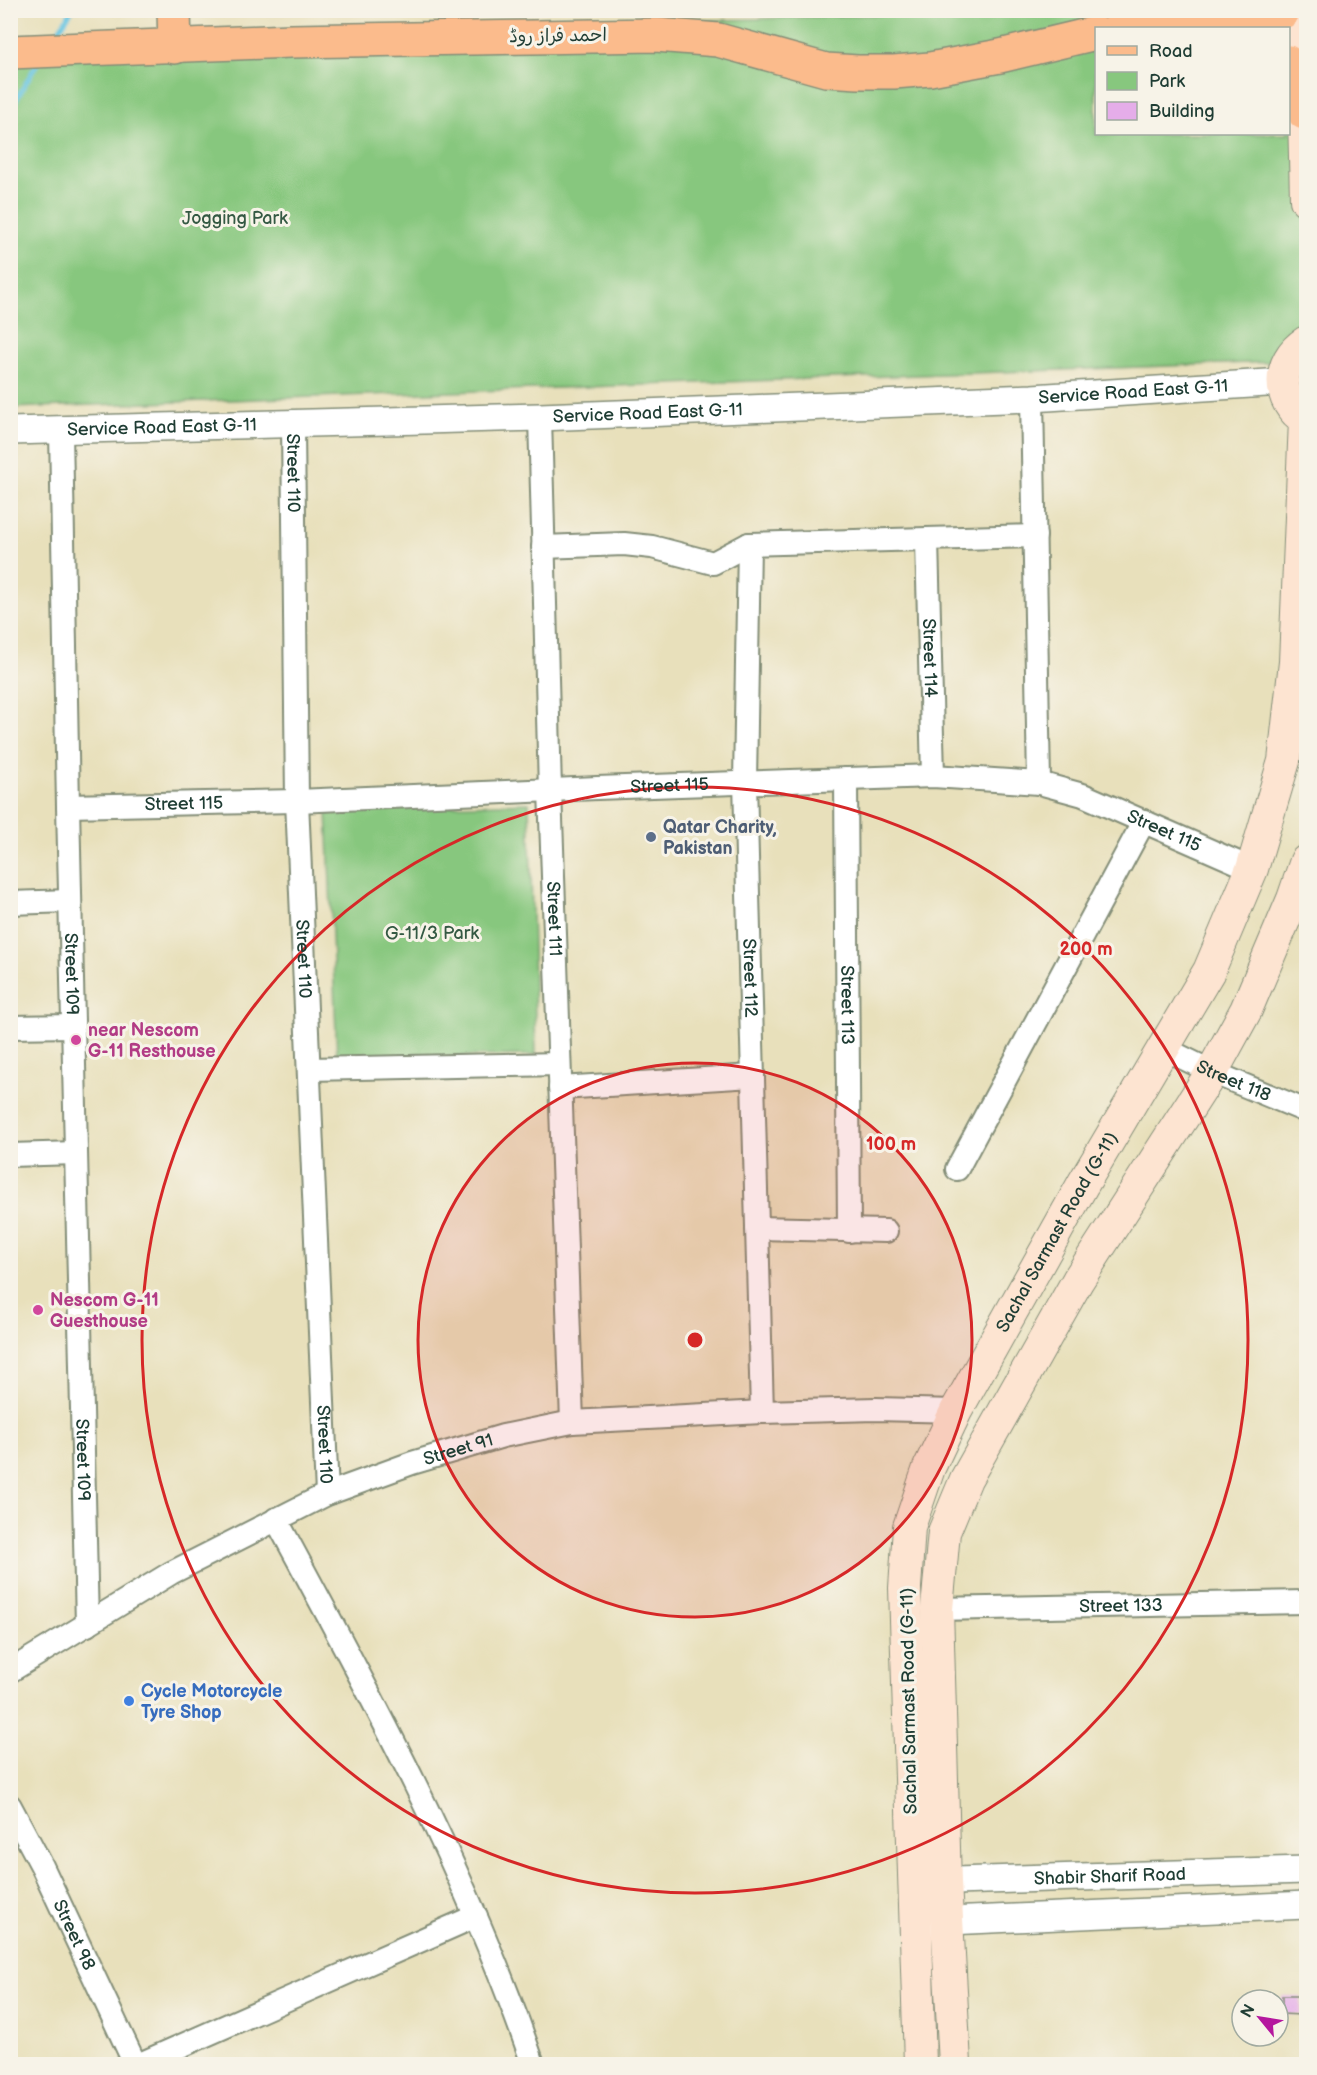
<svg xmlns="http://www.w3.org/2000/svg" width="1317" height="2075" font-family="'Balsamiq Sans','Playpen Sans Arabic',sans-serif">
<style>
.green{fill:#87c77e;stroke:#538259;stroke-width:1.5;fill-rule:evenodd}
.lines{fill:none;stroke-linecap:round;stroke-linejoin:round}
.stream{stroke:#64c4e2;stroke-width:5}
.building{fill:#e5ade9}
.minor-casing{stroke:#848e78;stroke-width:26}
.tertiary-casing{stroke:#848e78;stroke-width:30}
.secondary-casing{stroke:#848e78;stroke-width:34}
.primary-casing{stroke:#848e78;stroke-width:36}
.minor{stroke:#fff;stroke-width:22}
.tertiary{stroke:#fff;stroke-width:27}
.secondary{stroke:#fde4d1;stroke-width:32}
.primary{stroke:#fbbb8c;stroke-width:33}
.ring{fill:none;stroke:#d62828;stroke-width:3}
.service-dot{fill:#5c6f8a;stroke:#f7f3e8;stroke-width:2}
.hotel-dot{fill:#d1479c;stroke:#f7f3e8;stroke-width:2}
.shop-dot{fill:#3f7fe0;stroke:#f7f3e8;stroke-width:2}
.labels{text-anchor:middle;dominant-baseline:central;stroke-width:6;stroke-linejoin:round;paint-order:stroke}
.street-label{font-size:18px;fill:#1f3d34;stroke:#f7f3e8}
.park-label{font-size:18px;fill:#345943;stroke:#f7f3e8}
.service-label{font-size:18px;font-weight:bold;fill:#4e5e75;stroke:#f7f3e8;text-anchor:start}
.hotel-label{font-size:18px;font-weight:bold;fill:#b23c85;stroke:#f7f3e8;text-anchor:start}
.shop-label{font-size:18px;font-weight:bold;fill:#366cbe;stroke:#f7f3e8;text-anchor:start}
.centre{fill:#d62828;stroke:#f7f3e8;stroke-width:3}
.ring-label{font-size:18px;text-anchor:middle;font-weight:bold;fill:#d62828;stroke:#f7f3e8;stroke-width:6;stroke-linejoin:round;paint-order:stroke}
</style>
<rect width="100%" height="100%" fill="#f7f3e8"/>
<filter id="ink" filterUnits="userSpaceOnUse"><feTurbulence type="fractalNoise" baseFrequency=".0167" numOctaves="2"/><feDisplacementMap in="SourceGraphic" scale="12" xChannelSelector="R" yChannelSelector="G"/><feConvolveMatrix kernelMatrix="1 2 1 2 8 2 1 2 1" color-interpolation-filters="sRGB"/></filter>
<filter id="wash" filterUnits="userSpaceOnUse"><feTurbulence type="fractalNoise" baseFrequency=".008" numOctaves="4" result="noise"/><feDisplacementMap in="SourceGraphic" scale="24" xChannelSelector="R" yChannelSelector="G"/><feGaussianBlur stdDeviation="1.35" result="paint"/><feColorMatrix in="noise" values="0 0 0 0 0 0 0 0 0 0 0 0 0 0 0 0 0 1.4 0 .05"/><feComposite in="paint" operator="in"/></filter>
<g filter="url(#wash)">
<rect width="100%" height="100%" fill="#e8e0bb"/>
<!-- green -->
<g class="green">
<path d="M986 11H1306V361L11 408 10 44ZM1096 28H1288V134H1096Z"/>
<path d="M529 803 536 1055 337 1058 327 810Z"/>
</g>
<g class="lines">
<!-- stream -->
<g class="stream">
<path d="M53 39 72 10"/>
<path d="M10 110 38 62"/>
</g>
</g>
<g id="blocks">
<!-- building -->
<path class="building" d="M1282 1996H1301V2015L1282 2014Z"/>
</g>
</g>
<g filter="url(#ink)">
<use href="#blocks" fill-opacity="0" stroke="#848e78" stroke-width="1.5"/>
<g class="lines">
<!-- minor casing -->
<g class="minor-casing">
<g id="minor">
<path d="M1032 398 1039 783"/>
<path id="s1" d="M540 417 550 790 572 1422"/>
<path id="s2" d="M293 425 297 801 327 1494"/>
<path id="s3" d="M61 431 68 806 87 1625"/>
<path id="s4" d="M927 540 933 776"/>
<path id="s5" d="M749 544 745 782 762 1412"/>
<path d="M543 547 624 544 652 547 713 563 749 544 1035 536"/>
<path id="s6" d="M846 779 849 1231"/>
<path id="s7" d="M68 806 297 801 597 788 933 776 1039 783 1083 795 1252 869"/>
<path d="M10 903 70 901"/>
<path d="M10 1027 73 1026"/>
<path id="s8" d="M1163 1048 1212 1072 1306 1111"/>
<path d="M309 1069 559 1064"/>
<path d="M560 1088 753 1076"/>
<path d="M10 1155 76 1153"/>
<path d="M957 1169 1144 821"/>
<path d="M757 1228 886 1231"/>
<path d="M276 1519C372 1696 468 1874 533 2064"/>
<path id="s9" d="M937 1609 1306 1602"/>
<path id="s10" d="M10 1671 171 1573 327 1494 412 1463 503 1436 572 1422 762 1412 876 1409 956 1411"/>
<path id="s11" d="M10 1806 42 1866 135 2064"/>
<path d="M140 2064 476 1916"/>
</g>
</g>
<!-- tertiary casing -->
<g class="tertiary-casing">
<g id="tertiary">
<path id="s12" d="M10 431 540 417 1032 398 1283 382"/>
<path id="s13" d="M924 1882 1306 1870"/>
<path d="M927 1922 1306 1905"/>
</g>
</g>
<!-- secondary casing -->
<g class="secondary-casing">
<g id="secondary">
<path d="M1302 26 1306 200"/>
<path d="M1306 342C1276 361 1276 402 1306 420"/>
<path id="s14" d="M920 2064 905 1588 909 1527 929 1468 956 1411 1083 1184 1209 971 1252 869 1284 761 1295 662 1305 420"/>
<path d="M955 2064 945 1882 937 1609 944 1532 966 1479 1078 1280 1212 1072 1246 1010 1293 899 1306 861"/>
</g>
</g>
<!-- primary casing -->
<g class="primary-casing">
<g id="primary">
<path d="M174 10 175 47"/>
<path d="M1119 28 1239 14 1283 12"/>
<path d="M10 52 291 41 656 35 718 40 826 70 858 72H894L930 69 1000 56 1096 33"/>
<path d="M1288 62 1304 113"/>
</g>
</g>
<!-- minor -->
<use href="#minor" class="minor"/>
<!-- tertiary -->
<use href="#tertiary" class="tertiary"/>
<!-- secondary -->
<use href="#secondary" class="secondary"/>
<!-- primary -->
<use href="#primary" class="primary"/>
</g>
</g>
<!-- distance rings -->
<circle cx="695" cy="1340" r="277" fill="#d62828" fill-opacity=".12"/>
<g class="ring">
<circle cx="695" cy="1340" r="277"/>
<circle cx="695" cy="1340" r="553"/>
</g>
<!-- markers -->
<circle class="service-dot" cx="651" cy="837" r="6"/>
<g class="hotel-dot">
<circle cx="76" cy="1040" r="6"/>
<circle cx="38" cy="1310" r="6"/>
</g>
<circle class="shop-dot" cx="129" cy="1701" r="6"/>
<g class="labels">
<!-- street labels -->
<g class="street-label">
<text transform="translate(558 36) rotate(-1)">احمد فراز روڈ</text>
<text stroke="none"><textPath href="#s12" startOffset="1124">Service Road East G-11</textPath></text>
<text stroke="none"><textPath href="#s12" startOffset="638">Service Road East G-11</textPath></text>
<text stroke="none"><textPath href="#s12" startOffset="152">Service Road East G-11</textPath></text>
<text stroke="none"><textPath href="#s2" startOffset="48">Street 110</textPath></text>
<text stroke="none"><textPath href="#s4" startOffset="118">Street 114</textPath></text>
<text stroke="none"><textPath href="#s7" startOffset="602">Street 115</textPath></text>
<text stroke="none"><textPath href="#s7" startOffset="116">Street 115</textPath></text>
<text stroke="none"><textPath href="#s7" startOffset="1106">Street 115</textPath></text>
<text stroke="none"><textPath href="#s1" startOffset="502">Street 111</textPath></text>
<text stroke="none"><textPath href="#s2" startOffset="534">Street 110</textPath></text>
<text stroke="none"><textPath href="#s3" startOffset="543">Street 109</textPath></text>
<text stroke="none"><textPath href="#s5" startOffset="434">Street 112</textPath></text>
<text stroke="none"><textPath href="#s6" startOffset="226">Street 113</textPath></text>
<text stroke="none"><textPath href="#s8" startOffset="78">Street 118</textPath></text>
<text stroke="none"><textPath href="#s14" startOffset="868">Sachal Sarmast Road (G-11)</textPath></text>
<text stroke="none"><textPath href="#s2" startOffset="1020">Street 110</textPath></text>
<text stroke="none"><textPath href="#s10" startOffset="502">Street 91</textPath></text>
<text stroke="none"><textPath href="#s3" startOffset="1029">Street 109</textPath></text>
<text stroke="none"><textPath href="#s9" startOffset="184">Street 133</textPath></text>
<text transform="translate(909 1701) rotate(-91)">Sachal Sarmast Road (G-11)</text>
<text stroke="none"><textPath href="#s13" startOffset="186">Shabir Sharif Road</textPath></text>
<text stroke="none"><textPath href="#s11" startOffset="144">Street 98</textPath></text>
</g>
<!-- park labels -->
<g class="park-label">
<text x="235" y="218">Jogging Park</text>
<text x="432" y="933">G-11/3 Park</text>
</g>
<!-- service labels -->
<g class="service-label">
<text x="663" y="827">Qatar Charity,<tspan x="663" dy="21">Pakistan</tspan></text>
</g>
<!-- hotel labels -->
<g class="hotel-label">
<text x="88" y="1030">near Nescom<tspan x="88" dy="21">G-11 Resthouse</tspan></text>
<text x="50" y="1300">Nescom G-11<tspan x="50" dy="21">Guesthouse</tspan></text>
</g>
<!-- shop labels -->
<g class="shop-label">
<text x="141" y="1691">Cycle Motorcycle<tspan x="141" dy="21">Tyre Shop</tspan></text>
</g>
</g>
<circle cx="695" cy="1340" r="9" class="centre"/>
<g class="ring-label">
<text x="1086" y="955">200 m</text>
<text x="891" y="1150">100 m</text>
</g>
<!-- margin -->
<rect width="1317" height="2075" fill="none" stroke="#f7f3e8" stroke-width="36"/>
<!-- legend -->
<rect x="1095" y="27" width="195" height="108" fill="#f7f3e8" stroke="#a1aaa0" stroke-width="1.5"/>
<rect x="1107" y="46" width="30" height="9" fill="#fbbb8c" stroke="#a1aaa0" stroke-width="1.5"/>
<text x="1149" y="57" font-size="18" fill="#1f3d34">Road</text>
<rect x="1107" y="72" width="30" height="18" fill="#87c77e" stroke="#a1aaa0" stroke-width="1.5"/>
<text x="1149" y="87" font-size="18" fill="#1f3d34">Park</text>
<rect x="1107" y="102" width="30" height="18" fill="#e5ade9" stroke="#a1aaa0" stroke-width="1.5"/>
<text x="1149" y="117" font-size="18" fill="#1f3d34">Building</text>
<!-- north arrow -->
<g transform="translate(1260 2018) rotate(300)"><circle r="28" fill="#f7f3e8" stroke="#a1aaa0" stroke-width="1.5"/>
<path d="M0-4.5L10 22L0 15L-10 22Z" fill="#b5179e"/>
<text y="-9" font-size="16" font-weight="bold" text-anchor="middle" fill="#1f3d34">N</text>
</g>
</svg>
